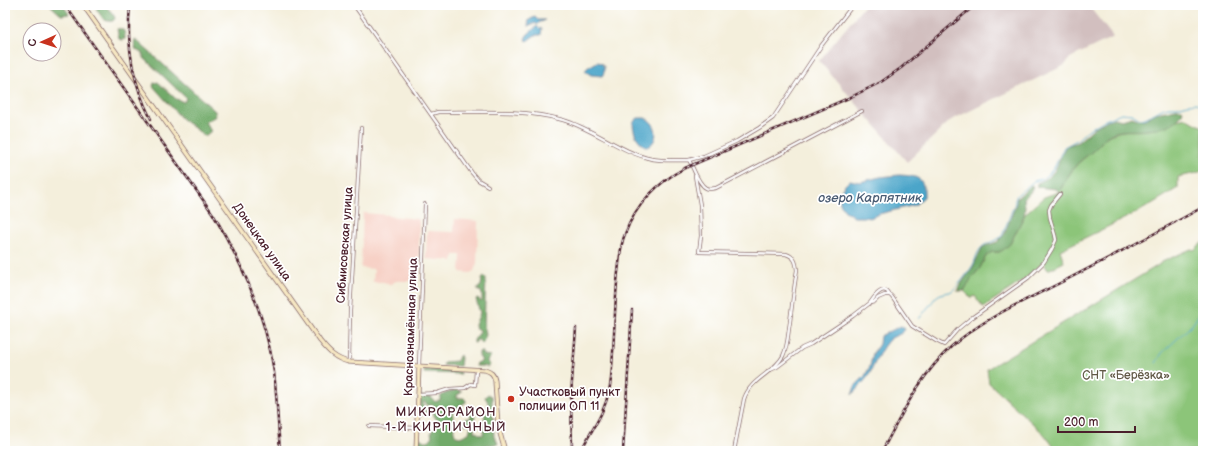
<svg xmlns="http://www.w3.org/2000/svg" width="1208" height="456" font-family="'Balsamiq Sans',sans-serif">
<style>
.built{fill:#f7d1c6}
.industrial{fill:#d2bfbf}
.green{fill:#8cc579;stroke:#6b7252}
.forest{fill:#71aa69;stroke:#5e644a}
.water{fill:#4ba5c9;stroke:#4a627a}
.lines{fill:none;stroke-linecap:round;stroke-linejoin:round}
.stream{stroke:#4ba5c9;stroke-width:1}
.street-casing{stroke:#866869;stroke-width:4}
.secondary-casing{stroke:#866869;stroke-width:5}
.street{stroke:#fff;stroke-width:2.5}
.secondary{stroke:#f7e8c3;stroke-width:3.5}
.rail-casing{stroke:#4a1f2b;stroke-width:2.5}
.rail{stroke:#fff;stroke-width:1;stroke-dasharray:3;stroke-linecap:butt}
.poi-dot{fill:#c8321e;stroke:#fff;stroke-width:1.5}
.labels{text-anchor:middle;dominant-baseline:central;stroke-width:3.5;stroke-linejoin:round;paint-order:stroke}
.street-label{font-size:12px;fill:#4a1f2b;stroke:#fff}
.park-label{font-size:12px;fill:#615946;stroke:#fff}
.poi-label{font-size:12px;fill:#4a1f2b;stroke:#fff;text-anchor:start}
.water-label{font-size:13px;font-style:italic;fill:#4a5b72;stroke:#fff}
.neighbourhood-label{font-size:13px;letter-spacing:1px;fill:#4a1f2b;stroke:#fff}
</style>
<rect width="100%" height="100%" fill="#fff"/>
<filter id="ink" filterUnits="userSpaceOnUse"><feTurbulence type="fractalNoise" baseFrequency=".025" numOctaves="2"/><feDisplacementMap in="SourceGraphic" scale="8" xChannelSelector="R" yChannelSelector="G"/><feConvolveMatrix kernelMatrix="1 2 1 2 8 2 1 2 1" color-interpolation-filters="sRGB"/></filter>
<filter id="wash" filterUnits="userSpaceOnUse"><feTurbulence type="fractalNoise" baseFrequency=".012" numOctaves="4" result="noise"/><feDisplacementMap in="SourceGraphic" scale="16" xChannelSelector="R" yChannelSelector="G"/><feGaussianBlur stdDeviation="0.9" result="paint"/><feColorMatrix in="noise" values="0 0 0 0 0 0 0 0 0 0 0 0 0 0 0 0 0 1.4 0 .05"/><feComposite in="paint" operator="in"/></filter>
<g filter="url(#wash)">
<rect width="100%" height="100%" fill="#f4efdc"/>
<!-- built -->
<g class="built">
<path d="M363 213 388 215V216L418 219 419 221V273L409 281H396L389 285 384 282H373L374 269 361 268Z"/>
<path d="M455 219 478 221 477 263 474 271 470 273 460 272 461 255H454L453 261 426 259 427 231 454 232Z"/>
</g>
<!-- industrial -->
<path class="industrial" d="M865 5H1088L1113 37 1070 58 1065 65 951 120 907 162 819 61Z"/>
<!-- green -->
<g class="green">
<path d="M1185 118 1203 127V170L1197 173 1178 177V188L1140 211 1060 250 1064 262 1048 270 1043 262C1027 280 1004 293 983 307L975 296 971 298 964 291 971 279 980 268 986 256 992 252H999L1010 244 1021 221 1026 213 1044 197 1059 192 1068 176 1077 164 1097 147 1102 141 1109 135 1121 131 1162 127 1178 120Z"/>
<path d="M1203 242V451H1057L1044 434 989 383 987 369 1157 266 1162 262 1191 249 1194 250Z"/>
</g>
<!-- forest -->
<g class="forest">
<path d="M50 5H63L69 14 61 15Z"/>
<path d="M98 5C100 5 103 5 104 6 108 7 114 15 115 18 113 23 109 21 104 20L97 10 96 6Z"/>
<path d="M117 29C125 27 125 34 125 39L123 40 119 39Z"/>
<path d="M135 39 215 111 216 116 205 122 211 131 205 136 182 119 153 86 154 83 158 82 176 99 184 102 186 98 144 58 142 53 136 50 134 44Z"/>
<path d="M1176 109H1182L1183 111C1180 124 1160 129 1148 130 1135 132 1121 128 1109 135 1103 138 1101 144 1096 148 1090 154 1083 158 1077 164 1070 172 1064 183 1059 192L1056 189 1037 187V183C1060 174 1055 164 1066 146L1078 142 1095 127 1108 120 1114 118 1122 120 1132 117 1140 120 1145 119 1156 113Z"/>
<path d="M1032 185C1034 191 1028 194 1024 198L1025 207 1024 216 1010 244 1003 250 999 252H992L986 256 980 268 971 279 964 291H958V288L973 267 982 248 985 246 997 242 1004 235 1016 204 1017 198Z"/>
<path d="M484 277 486 279 484 327 485 329 486 335 482 344 478 339 475 343H474V340L480 332V330L476 329 475 325 480 313 476 299 478 298 481 302 482 301V296L481 291H478V288L481 286 482 279Z"/>
<path d="M481 351 483 355 491 356 487 361V362L490 364 488 367 482 366H476L477 363 482 361 479 356V352Z"/>
<path d="M460 355 461 358 460 366 443 365 445 362 457 361 459 356Z"/>
<path d="M425 369 456 371 458 372 460 371 461 374 424 373V371Z"/>
<path d="M456 390 461 391V393L457 395V398H464L466 401V402C462 405 457 407 454 410 451 414 453 416 454 420 455 425 452 430 456 436L460 437 469 433 471 425 469 424H464L463 422 465 419 471 418 470 411 473 407 475 409 474 431 481 435H483L485 410 487 409C489 402 488 402 485 397L488 394 492 397 494 437 497 441 498 444 491 445H485L483 451H479L474 448H461L455 446 451 447 447 444 443 448 429 447 426 448H419L418 444 419 439 420 438 424 441C428 441 430 441 432 437L431 432 438 421 434 416 433 405H430L428 406 425 402H423V403L426 413 419 416 420 395 423 397H431L435 402 440 400 441 396 446 393Z"/>
</g>
<!-- water -->
<g class="water">
<path d="M535 17 538 20H545L544 21 540 22 537 25 535 23 528 26 529 20Z"/>
<path d="M537 26 540 29 542 28 541 35H535L527 41 525 39 527 35Z"/>
<path d="M597 62 601 63 604 67V73L602 76 591 75 585 71 587 68Z"/>
<path d="M638 118C639 118 644 118 645 118 658 123 660 141 647 147 637 142 633 132 633 122Z"/>
<path d="M899 175C917 176 925 177 924 197L915 205 879 214 870 218 864 217H854L845 211 840 203 839 194 844 186 850 180 860 182 880 177Z"/>
<path d="M901 326 905 329C902 335 895 335 890 339 881 347 876 361 871 371 867 380 858 387 852 395L855 386 865 376 870 366 873 353 879 344 880 336Z"/>
</g>
<g class="lines">
<!-- stream -->
<g class="stream">
<path d="M919 319 936 297C943 291 949 294 953 290 958 286 972 268 974 263 976 257 977 253 981 248 986 242 996 242 1002 236L1015 203V200L1017 195 1034 181 1042 179 1050 173 1055 166 1064 147 1077 140 1088 130 1103 121 1121 113 1132 114 1140 119 1145 118 1164 108 1169 107H1177L1188 104 1196 103 1203 106"/>
<path d="M1156 363 1162 353 1192 325 1200 313 1203 304"/>
</g>
</g>
</g>
<g filter="url(#ink)">
<g class="lines">
<!-- street casing -->
<g class="street-casing">
<g id="street">
<path d="M354 5 472 173 478 180 488 186"/>
<path d="M431 114 438 112C476 112 525 109 563 120 594 129 620 152 652 159 665 161 676 160 689 160 693 167 698 184 706 188 709 190 713 188 716 188L862 111"/>
<path d="M689 160 704 156 737 141 759 128 773 118 821 46 853 5"/>
<path d="M695 176 700 205 701 236 699 252 786 254C795 257 796 262 797 270 794 287 792 305 790 322 788 333 788 346 783 356 774 373 751 378 744 399L734 451"/>
<path d="M870 303C874 297 883 284 889 294"/>
<path d="M349 362 350 311 361 128"/>
<path d="M419 366 425 204"/>
<path d="M768 371 777 367 802 348 811 344 853 316 870 303 874 302 878 298 885 295H890L892 297 912 326 936 341 944 345 958 329 970 319 1028 278 1044 262 1052 249 1056 240 1055 235 1050 218 1049 210 1051 205 1060 194"/>
<path d="M418 394 437 393 450 389 465 388 471 384 475 385 476 370"/>
<path d="M369 426 417 428"/>
</g>
</g>
<!-- secondary casing -->
<g class="secondary-casing">
<g id="secondary">
<path d="M83 5 320 341C328 351 335 359 349 362L485 370C491 372 494 374 495 381L498 426 505 451"/>
<path d="M416 451 419 366"/>
</g>
</g>
<!-- street -->
<use href="#street" class="street"/>
<!-- secondary -->
<use href="#secondary" class="secondary"/>
<!-- rail casing -->
<g class="rail-casing">
<g id="rail">
<path d="M65 5 213 214C242 263 266 315 274 372 277 398 278 425 280 451"/>
<path d="M130 5C126 45 133 84 151 119"/>
<path d="M572 451 571 395 576 328"/>
<path d="M581 451C591 430 604 415 609 391 612 378 612 365 613 352 615 322 615 293 619 264 620 254 621 243 625 234 635 205 658 182 685 168L851 97 881 82 901 68 975 5"/>
<path d="M623 451 632 310"/>
<path d="M882 451C902 414 920 375 952 346 984 318 1024 301 1062 282 1109 258 1156 233 1203 207"/>
</g>
</g>
<!-- rail -->
<use href="#rail" class="rail"/>
</g>
</g>
<!-- markers -->
<circle class="poi-dot" cx="511" cy="399" r="4"/>
<g class="labels">
<!-- street labels -->
<g class="street-label">
<text transform="translate(262 242) rotate(55)">Донецкая улица</text>
<text transform="translate(345 245) rotate(-86)">Сибмисовская улица</text>
<text transform="translate(411 327) rotate(-88)">Краснознамённая улица</text>
</g>
<!-- park labels -->
<g class="park-label">
<text x="1126" y="375">СНТ «Берёзка»</text>
</g>
<!-- poi labels -->
<g class="poi-label">
<text x="519" y="392">Участковый пункт<tspan x="519" dy="14">полиции ОП 11</tspan></text>
</g>
<!-- water labels -->
<g class="water-label">
<text x="870" y="198">озеро Карпятник</text>
</g>
<!-- neighbourhood labels -->
<g class="neighbourhood-label">
<text x="446" y="412">МИКРОРАЙОН<tspan x="446" dy="15">1-Й КИРПИЧНЫЙ</tspan></text>
</g>
</g>
<!-- margin -->
<rect width="1208" height="456" fill="none" stroke="#fff" stroke-width="20"/>
<!-- north arrow -->
<g transform="translate(42 42) rotate(267)"><circle r="19" fill="#ffffff" stroke="#b7a5aa"/>
<path d="M0-3L7 15L0 10L-7 15Z" fill="#c8321e"/>
<text y="-6" font-size="11" font-weight="bold" text-anchor="middle" fill="#4a1f2b">С</text>
</g>
<!-- scale -->
<path d="M1058 426v6h77v-6" fill="none" stroke="#4a1f2b" stroke-width="2"/>
<text x="1064" y="426" font-size="12" fill="#4a1f2b" stroke="#ffffff" stroke-width="3" paint-order="stroke">200 m</text>
</svg>
